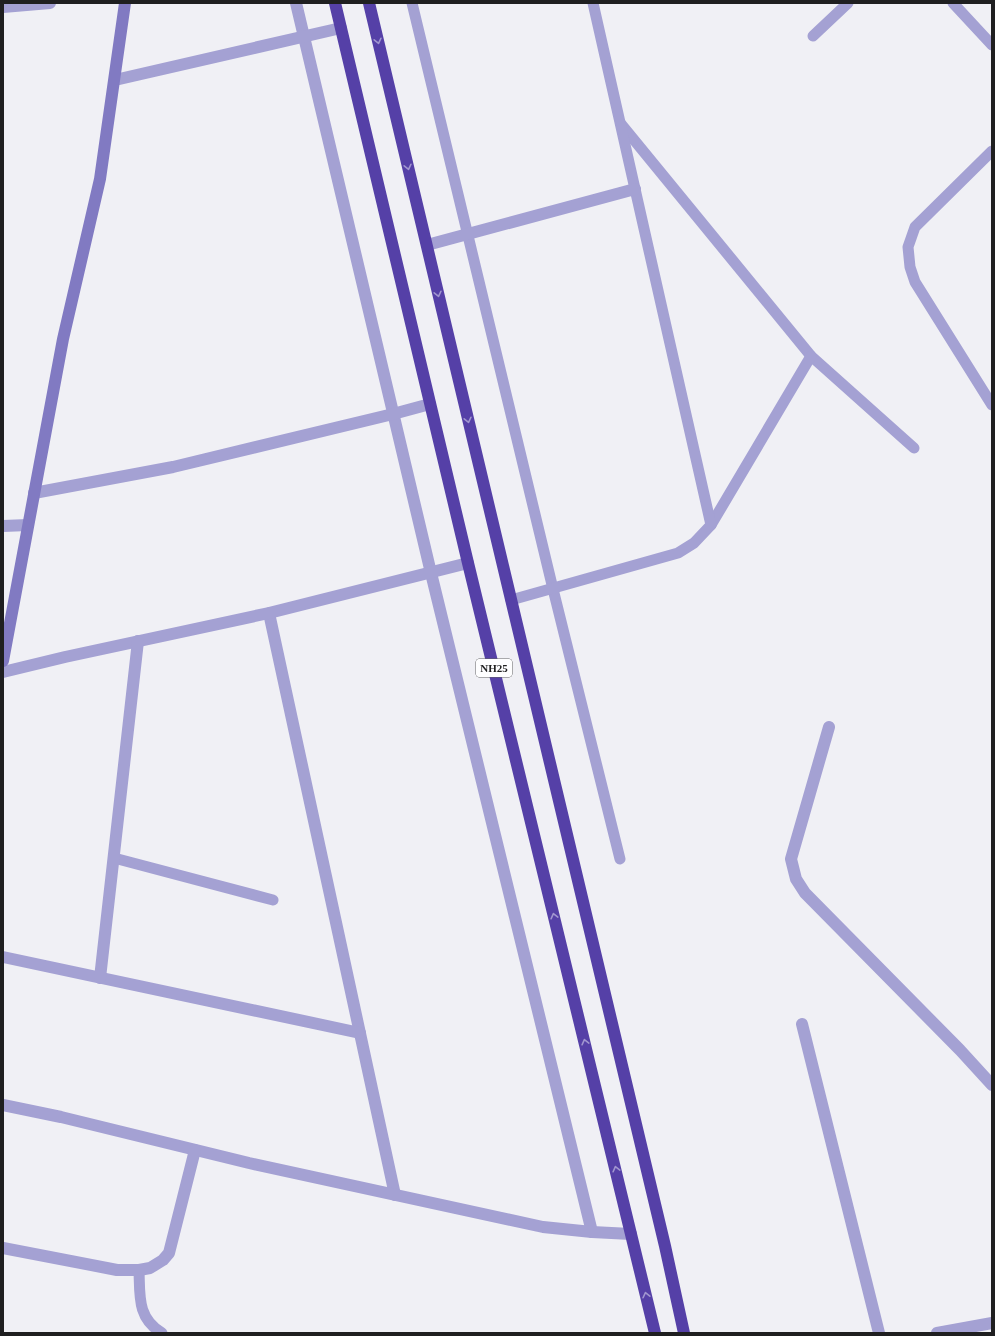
<svg xmlns="http://www.w3.org/2000/svg" width="995" height="1336" font-family="'Times New Roman',serif">
<style>
.lines{fill:none;stroke-linecap:round;stroke-linejoin:round}
.lane{stroke:#a4a1d3;stroke-width:11}
.street{stroke:#a4a1d3;stroke-width:12}
.secondary{stroke:#817ac2;stroke-width:12}
.highway{stroke:#5540a7;stroke-width:12}
.oneway{stroke:#a196cf}
.labels{text-anchor:middle;dominant-baseline:central;stroke-width:3.5;stroke-linejoin:round;paint-order:stroke}
.shield{fill:#fefeff;stroke:#626263;stroke-width:1}
.shield-label{font-size:11px;font-weight:bold;fill:#1f1f20}
</style>
<rect width="100%" height="100%" fill="#f0f0f5"/>
<g class="lines">
<!-- lane -->
<g class="lane">
<path d="M412 3 553 589 620 859"/>
<path d="M953 3 992 45"/>
<path d="M813 36 848 3"/>
<path d="M621 124 811 356 914 448"/>
<path d="M992 151 915 227 908 247 910 267 915 282 992 405"/>
<path d="M711 525 811 356"/>
<path d="M511 600 678 553 694 543 711 525 593 3"/>
<path d="M114 858 273 900"/>
<path d="M139 1270C140 1296 137 1318 162 1333"/>
</g>
<!-- street -->
<g class="street">
<path d="M296 3 431 573 592 1232"/>
<path d="M3 7 50 3"/>
<path d="M115 80 341 28"/>
<path d="M427 245 635 189"/>
<path d="M34 493 173 467 393 414 430 404"/>
<path d="M3 526 28 525"/>
<path d="M269 613 395 1195"/>
<path d="M3 672 65 657 269 613 468 563"/>
<path d="M829 727 791 859 796 879 805 893 960 1050 992 1085"/>
<path d="M3 957 360 1033"/>
<path d="M100 978 138 641"/>
<path d="M802 1024 879 1333"/>
<path d="M3 1105 61 1117 249 1163 543 1227 592 1232 631 1234"/>
<path d="M3 1248 117 1270H139L150 1268 163 1260 169 1253 195 1150"/>
<path d="M937 1333 992 1323"/>
</g>
<!-- secondary -->
<path class="secondary" d="M3 661 63 339 100 179 125 3"/>
<!-- highway -->
<g class="highway">
<path d="M335 3 468 563 655 1333"/>
<path d="M369 3 665 1246 684 1333"/>
</g>
</g>
<!-- one-way arrows -->
<defs><path id="oneway-chevron" d="M-2-3.5L2.5 0L-2 3.5" fill="none" stroke-width="1.6" stroke-linecap="round" stroke-linejoin="round"/></defs>
<g class="oneway">
<use href="#oneway-chevron" transform="translate(378 41) rotate(77)"/>
<use href="#oneway-chevron" transform="translate(408 167) rotate(77)"/>
<use href="#oneway-chevron" transform="translate(438 294) rotate(77)"/>
<use href="#oneway-chevron" transform="translate(468 420) rotate(77)"/>
<use href="#oneway-chevron" transform="translate(554 916) rotate(-104)"/>
<use href="#oneway-chevron" transform="translate(585 1042) rotate(-104)"/>
<use href="#oneway-chevron" transform="translate(616 1169) rotate(-104)"/>
<use href="#oneway-chevron" transform="translate(646 1295) rotate(-103)"/>
</g>
<g class="labels">
<!-- shield labels -->
<rect class="shield" x="476" y="659" width="36" height="18" rx="3"/>
<g class="shield-label">
<text x="494" y="668">NH25</text>
</g>
</g>
<!-- border -->
<rect width="995" height="1336" fill="none" stroke="#1f1f20" stroke-width="8"/>
</svg>
